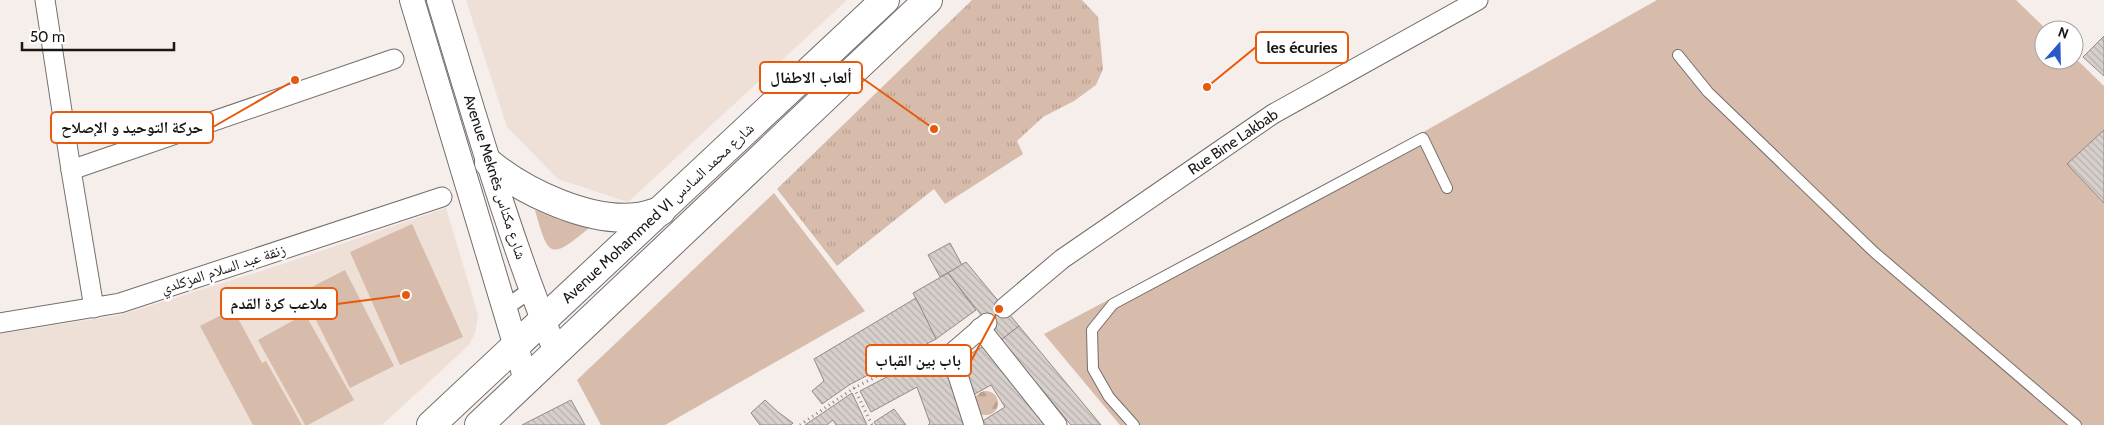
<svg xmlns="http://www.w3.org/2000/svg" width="2104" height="425" font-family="Cabin,'Noto Naskh Arabic',sans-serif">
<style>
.built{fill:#eedfd7}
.green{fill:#d7bbab}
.forest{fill:url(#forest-firs)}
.park{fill:url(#park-tufts)}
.building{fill:url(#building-back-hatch);stroke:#928b87}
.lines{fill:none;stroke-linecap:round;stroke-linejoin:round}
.service-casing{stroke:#756e6b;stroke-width:12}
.pedestrian-casing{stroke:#756e6b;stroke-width:18}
.minor-casing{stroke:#756e6b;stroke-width:21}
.tertiary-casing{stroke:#756e6b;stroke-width:26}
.secondary-casing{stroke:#756e6b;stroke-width:30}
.path{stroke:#898481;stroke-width:3;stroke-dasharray:1 4;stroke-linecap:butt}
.service{stroke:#fff;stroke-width:10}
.pedestrian{stroke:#fff;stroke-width:15}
.minor{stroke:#fff;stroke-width:19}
.tertiary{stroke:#fff;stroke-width:24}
.secondary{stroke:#fff;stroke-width:28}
.labels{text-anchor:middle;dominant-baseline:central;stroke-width:5;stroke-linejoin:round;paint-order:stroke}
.street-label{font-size:15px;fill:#1a1816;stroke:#fff}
.leader{fill:none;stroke:#e8590c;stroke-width:2}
.callout-dot{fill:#e8590c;stroke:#fff;stroke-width:2}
.callout{fill:#fff;stroke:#e8590c;stroke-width:2}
.callout-label{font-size:16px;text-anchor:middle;font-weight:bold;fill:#1a1816}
</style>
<defs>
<pattern id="forest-firs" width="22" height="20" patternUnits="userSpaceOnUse" patternTransform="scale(1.25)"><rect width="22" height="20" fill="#d7bbab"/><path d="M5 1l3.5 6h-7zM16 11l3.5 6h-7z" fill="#b8a092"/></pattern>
<pattern id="park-tufts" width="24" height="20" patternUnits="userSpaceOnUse" patternTransform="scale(1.25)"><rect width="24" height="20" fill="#d7bbab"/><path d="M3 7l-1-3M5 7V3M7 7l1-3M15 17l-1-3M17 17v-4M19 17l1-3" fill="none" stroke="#b8a092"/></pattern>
<pattern id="building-back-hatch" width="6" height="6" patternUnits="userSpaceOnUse" patternTransform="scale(1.25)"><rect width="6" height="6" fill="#d6cfcb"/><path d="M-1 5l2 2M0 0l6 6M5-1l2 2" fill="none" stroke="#b7b1ae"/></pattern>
</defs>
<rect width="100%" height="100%" fill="#f6eeea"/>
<!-- built -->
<g class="built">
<path d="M466 0H847L628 202 558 179 507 127Z"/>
<path d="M446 208 476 308 478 317 475 333 469 345 382 425H0V334L120 315 280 265Z"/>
</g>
<!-- green -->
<g class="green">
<path d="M1657 0H2016L2047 30H2044V60H2074V57L2104 86V130L2068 164 2104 203V425H1120L1044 334 1404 143Z"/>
<path d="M774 193 865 311 665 425H601L577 380Z"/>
<path d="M535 210 559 220 589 228C550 261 548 257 535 210Z"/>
<path d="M412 224 463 337 400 365 350 252Z"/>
<path d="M345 270 394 366 350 388 302 292Z"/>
<path d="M233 309 262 363 266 361 302 425H253L200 326Z"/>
<path d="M305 314 354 400 308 425H305L258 340Z"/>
</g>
<!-- forest -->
<circle class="forest" cx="986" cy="403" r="12"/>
<!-- park -->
<path class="park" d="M972 0H1082L1098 17 1103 69 1096 85 1074 101 1043 117 1017 141 1023 154 945 204 934 189 837 266 777 189Z"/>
<!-- building -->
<g class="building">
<path d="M2104 36V76L2083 57Z"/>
<path d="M2104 130V203L2067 164Z"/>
<path d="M950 243 962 265 940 277 928 255Z"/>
<path d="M966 262 1019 326 1001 340 948 273Z"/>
<path d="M948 273 976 310 936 339 913 293Z"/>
<path d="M916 298 936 339 849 385 822 404 812 391 824 381 814 359Z"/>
<path d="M1019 326 1101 425H1071L1001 340Z"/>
<path d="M984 346 1048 425H982L981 422 1005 407 991 385 973 395 960 360Z"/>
<path d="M940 349 951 368 968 425H928L930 423 917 387 871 412 860 391Z"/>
<path d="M852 393 867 425H836L833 420 827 425H805Z"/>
<path d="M571 400 585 425H522Z"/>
<path d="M765 400 778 412 793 423 791 425H760L751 413Z"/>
<path d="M894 409 906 425H876L874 422Z"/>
</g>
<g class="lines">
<!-- service casing -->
<g class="service-casing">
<g id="service">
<path d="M1678 55 1708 92 1874 252 2076 425"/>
<path d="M1134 425 1109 397 1093 369 1092 330 1113 304 1423 138 1447 188"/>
</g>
</g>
<!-- pedestrian casing -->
<g class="pedestrian-casing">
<path id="pedestrian" d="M505 308 532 289"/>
</g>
<!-- minor casing -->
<g class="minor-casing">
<g id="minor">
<path d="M45 0 71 170 94 308"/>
<path d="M71 170 394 59"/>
<path d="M1004 308 1062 259 1273 114 1478 0"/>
<path d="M0 323 120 303 442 197"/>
<path d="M980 328 1057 425"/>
<path d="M974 425 951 354 987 323"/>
</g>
</g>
<!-- tertiary casing -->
<g class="tertiary-casing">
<g id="tertiary">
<path d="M412 0 526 380"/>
<path d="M439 0C475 118 509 238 556 352"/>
</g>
</g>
<!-- secondary casing -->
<g class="secondary-casing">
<g id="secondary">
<path d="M489 163C525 193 590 223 638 217 646 216 653 213 661 211"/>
<path d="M431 425 885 0"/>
<path d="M479 425 928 0"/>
</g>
</g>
<!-- path -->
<g class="path">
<path d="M854 388 872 425"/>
<path d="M800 425 854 388 932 348"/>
</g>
<!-- service -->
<use href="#service" class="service"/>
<!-- pedestrian -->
<use href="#pedestrian" class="pedestrian"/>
<!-- minor -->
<use href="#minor" class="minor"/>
<!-- tertiary -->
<use href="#tertiary" class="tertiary"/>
<!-- secondary -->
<use href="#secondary" class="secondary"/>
</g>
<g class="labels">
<!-- street labels -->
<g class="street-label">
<text transform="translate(1233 142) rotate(-34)">Rue Bine Lakbab</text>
<text transform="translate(495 177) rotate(72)">Avenue Meknès شارع مكناس</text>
<text transform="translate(658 213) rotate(-43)">Avenue Mohammed VI شارع محمد السادس</text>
<text transform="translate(223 269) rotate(-18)">زنقة عبد السلام المزكلدي</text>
</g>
</g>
<!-- callouts -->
<path class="leader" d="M1207 87L1256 47M934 129L862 78M295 80L213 127M406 295L337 304M999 309L971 361"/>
<g class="callout-dot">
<circle cx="1207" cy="87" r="5"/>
<circle cx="934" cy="129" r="5"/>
<circle cx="295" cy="80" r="5"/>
<circle cx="406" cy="295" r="5"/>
<circle cx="999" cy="309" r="5"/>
</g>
<g class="callout">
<rect x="1256" y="32" width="92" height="31" rx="5"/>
<rect x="760" y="62" width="102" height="31" rx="5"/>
<rect x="51" y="112" width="162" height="31" rx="5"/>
<rect x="221" y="288" width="116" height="31" rx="5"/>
<rect x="866" y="345" width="105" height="31" rx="5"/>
</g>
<g class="callout-label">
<text x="1302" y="53">les écuries</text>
<text x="811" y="83">ألعاب الاطفال</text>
<text x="132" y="133">حركة التوحيد و الإصلاح</text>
<text x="279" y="309">ملاعب كرة القدم</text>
<text x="918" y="366">باب بين القباب</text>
</g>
<!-- north arrow -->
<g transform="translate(2059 45) rotate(20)"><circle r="24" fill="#ffffff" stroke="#a3a3a2"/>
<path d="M0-4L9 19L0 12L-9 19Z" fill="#2859c7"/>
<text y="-8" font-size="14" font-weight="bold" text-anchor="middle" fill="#1a1816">N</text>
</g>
<!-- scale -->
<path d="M22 42v8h152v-8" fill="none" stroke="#1a1816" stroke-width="2.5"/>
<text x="30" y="42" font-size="15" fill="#1a1816" stroke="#ffffff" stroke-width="4" paint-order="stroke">50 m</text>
</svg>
